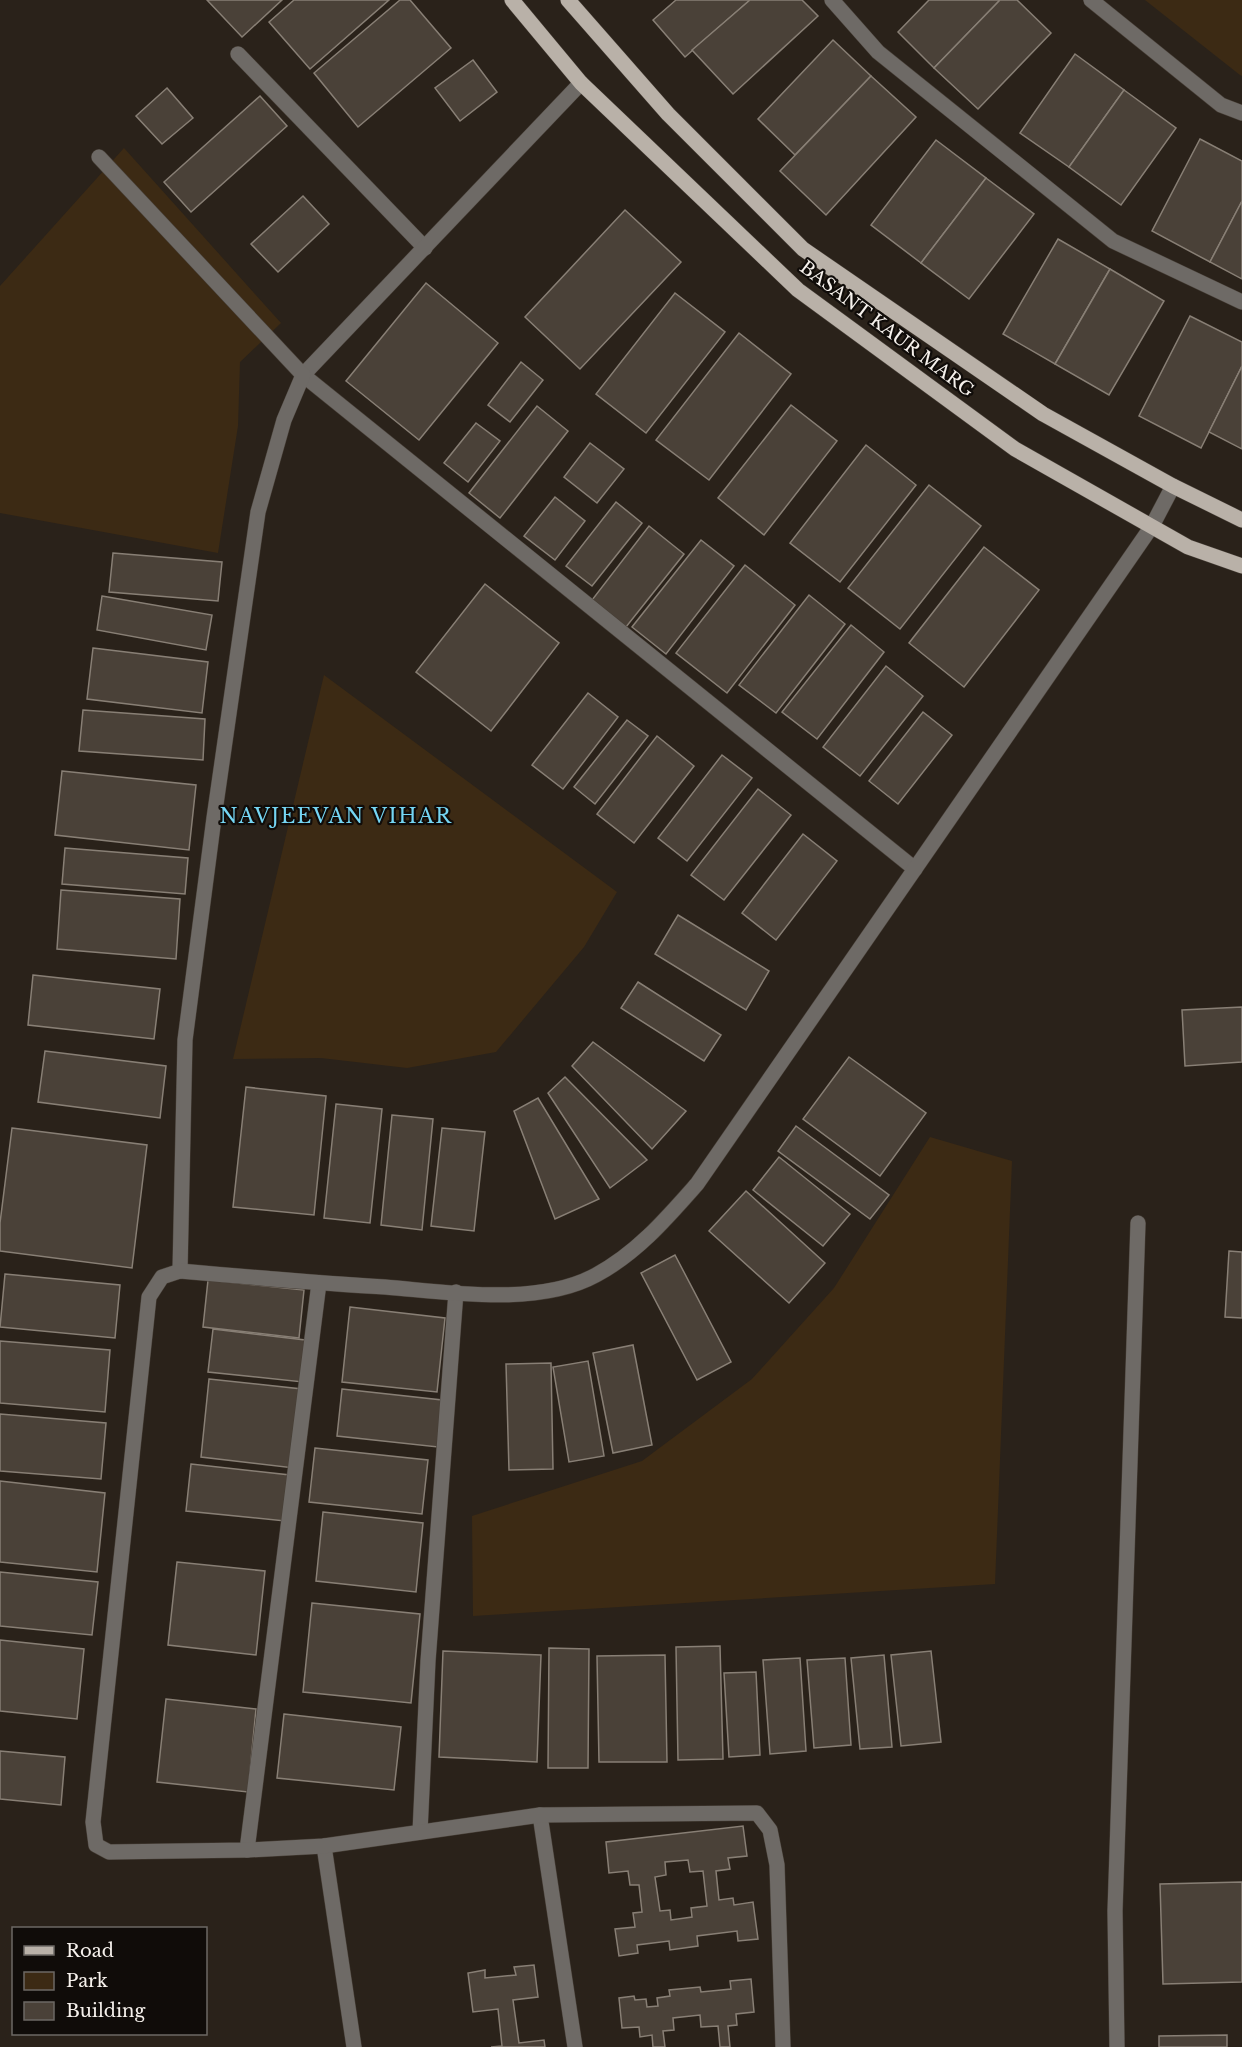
<svg xmlns="http://www.w3.org/2000/svg" width="1242" height="2047" font-family="'Libre Baskerville',serif">
<style>
.green{fill:#3c2a14}
.building{fill:#4a4138;stroke:#887f75;stroke-width:1.5;fill-rule:evenodd}
.lines{fill:none;stroke-linecap:round;stroke-linejoin:round}
.minor-casing{stroke:#473f37;stroke-width:16}
.major-casing{stroke:#473f37;stroke-width:16}
.minor{stroke:#6e6a66;stroke-width:15}
.major{stroke:#b9b1a8;stroke-width:15}
.labels{text-anchor:middle;dominant-baseline:central;stroke-width:4.5;stroke-linejoin:round;paint-order:stroke}
.street-label{font-size:18px;fill:#f6f1ec;stroke:#100c09}
.neighbourhood-label{font-size:20px;letter-spacing:1.5px;fill:#75d6f4;stroke:#100c09}
</style>
<rect width="100%" height="100%" fill="#2a221a"/>
<!-- green -->
<g class="green">
<path d="M1145 0H1242V76L1240 75Z"/>
<path d="M124 148 281 323 240 362 238 426 218 553 0 513V286Z"/>
<path d="M324 675 617 892 584 947 496 1052 407 1068 321 1058 233 1059Z"/>
<path d="M930 1137 1012 1161 995 1584 473 1616 472 1516 642 1461 752 1379 834 1288Z"/>
</g>
<!-- building -->
<g class="building">
<path d="M207 0H282L242 37Z"/>
<path d="M294 0H389L310 69 269 22Z"/>
<path d="M400 0H410L451 48 358 127 314 73Z"/>
<path d="M676 0H750L685 57 653 20Z"/>
<path d="M750 0H802L818 16 733 94 692 50Z"/>
<path d="M929 0H1000L934 68 898 32Z"/>
<path d="M1000 0H1017L1051 33 978 109 934 68Z"/>
<path d="M833 40 871 76 795 155 758 119Z"/>
<path d="M1075 54 1124 90 1069 167 1020 133Z"/>
<path d="M473 60 497 92 460 121 435 88Z"/>
<path d="M871 76 916 117 826 215 780 171Z"/>
<path d="M167 88 193 118 162 144 136 116Z"/>
<path d="M1124 90 1176 128 1121 205 1069 167Z"/>
<path d="M260 96 287 126 191 212 164 182Z"/>
<path d="M1200 139 1242 161V201L1210 262 1152 231Z"/>
<path d="M936 140 986 178 921 263 871 225Z"/>
<path d="M986 178 1034 214 969 299 921 263Z"/>
<path d="M303 196 329 224 278 272 251 244Z"/>
<path d="M1242 201V279L1210 262Z"/>
<path d="M625 210 681 262 580 369 525 317Z"/>
<path d="M1058 239 1110 269 1055 364 1003 334Z"/>
<path d="M1110 269 1164 301 1109 395 1055 364Z"/>
<path d="M426 283 498 343 419 440 346 381Z"/>
<path d="M675 293 725 332 646 433 596 394Z"/>
<path d="M1190 316 1242 342V366L1201 448 1139 416Z"/>
<path d="M739 333 791 374 709 480 656 440Z"/>
<path d="M521 362 543 380 510 422 488 405Z"/>
<path d="M1242 366V449L1209 432Z"/>
<path d="M791 405 837 441 764 535 718 498Z"/>
<path d="M537 406 568 431 500 518 469 493Z"/>
<path d="M476 423 500 441 468 482 444 463Z"/>
<path d="M590 443 624 469 597 503 564 477Z"/>
<path d="M866 445 916 485 840 582 790 543Z"/>
<path d="M929 485 981 526 900 629 848 588Z"/>
<path d="M555 497 585 521 555 560 524 536Z"/>
<path d="M616 502 642 523 592 586 566 566Z"/>
<path d="M649 526 684 554 626 627 592 600Z"/>
<path d="M701 540 734 566 666 654 632 627Z"/>
<path d="M984 547 1039 590 964 687 909 643Z"/>
<path d="M113 553 222 562 218 601 109 592Z"/>
<path d="M745 565 795 605 727 693 676 653Z"/>
<path d="M485 584 559 643 491 731 416 672Z"/>
<path d="M809 595 845 624 776 713 739 685Z"/>
<path d="M102 596 212 615 206 650 97 630Z"/>
<path d="M851 625 884 652 817 739 782 712Z"/>
<path d="M93 648 208 662 202 713 87 699Z"/>
<path d="M886 666 923 696 860 776 823 747Z"/>
<path d="M588 693 618 717 563 789 532 765Z"/>
<path d="M83 710 205 719 203 760 79 751Z"/>
<path d="M923 712 952 735 898 804 869 781Z"/>
<path d="M627 720 648 736 595 804 574 787Z"/>
<path d="M657 736 694 766 634 843 597 814Z"/>
<path d="M722 755 752 778 687 861 658 838Z"/>
<path d="M62 771 196 785 189 850 55 835Z"/>
<path d="M758 789 791 815 724 900 691 875Z"/>
<path d="M803 834 837 861 776 940 742 913Z"/>
<path d="M65 848 188 858 185 894 62 884Z"/>
<path d="M61 890 180 899 176 959 57 949Z"/>
<path d="M678 915 769 971 746 1010 655 954Z"/>
<path d="M33 975 160 989 154 1039 28 1025Z"/>
<path d="M638 982 721 1035 704 1061 621 1008Z"/>
<path d="M1242 1007V1062L1185 1066 1182 1010Z"/>
<path d="M593 1042 686 1111 652 1149 572 1066Z"/>
<path d="M45 1051 166 1066 160 1118 38 1102Z"/>
<path d="M849 1057 926 1113 880 1176 803 1119Z"/>
<path d="M565 1077 647 1160 610 1188 548 1093Z"/>
<path d="M246 1087 326 1096 314 1215 233 1207Z"/>
<path d="M538 1098 599 1199 555 1219 514 1111Z"/>
<path d="M336 1104 382 1109 370 1223 324 1218Z"/>
<path d="M392 1115 433 1119 422 1230 381 1225Z"/>
<path d="M796 1126 889 1195 870 1219 778 1151Z"/>
<path d="M12 1128 147 1145 132 1268 0 1251V1223Z"/>
<path d="M442 1128 485 1132 474 1231 431 1226Z"/>
<path d="M779 1157 850 1214 823 1246 753 1190Z"/>
<path d="M746 1191 825 1263 789 1303 709 1231Z"/>
<path d="M1229 1251 1242 1252V1318L1225 1317Z"/>
<path d="M675 1255 731 1362 697 1380 641 1273Z"/>
<path d="M5 1274 120 1285 115 1338 0 1327Z"/>
<path d="M208 1280 304 1290 299 1338 203 1327Z"/>
<path d="M350 1307 445 1318 437 1392 342 1382Z"/>
<path d="M213 1329 305 1340 303 1382 208 1372Z"/>
<path d="M0 1341 110 1350 105 1412 0 1403Z"/>
<path d="M633 1345 652 1445 613 1453 593 1353Z"/>
<path d="M588 1361 604 1456 569 1462 553 1367Z"/>
<path d="M551 1363 553 1469 509 1470 506 1364Z"/>
<path d="M209 1379 302 1389 294 1468 201 1457Z"/>
<path d="M342 1389 442 1400 438 1447 337 1436Z"/>
<path d="M0 1414 106 1423 101 1479 0 1471Z"/>
<path d="M315 1448 428 1460 422 1514 309 1502Z"/>
<path d="M191 1464 290 1475 285 1521 186 1511Z"/>
<path d="M0 1481 105 1493 97 1572 0 1562Z"/>
<path d="M323 1512 423 1523 416 1592 316 1581Z"/>
<path d="M177 1562 265 1571 256 1655 168 1645Z"/>
<path d="M0 1572 98 1582 92 1635 0 1626Z"/>
<path d="M312 1603 420 1614 411 1703 303 1692Z"/>
<path d="M0 1640 84 1649 77 1719 0 1711Z"/>
<path d="M720 1646 723 1759 678 1760 676 1647Z"/>
<path d="M549 1648 589 1649 588 1768H548Z"/>
<path d="M443 1651 541 1655 537 1762 439 1757Z"/>
<path d="M931 1651 941 1742 901 1746 891 1655Z"/>
<path d="M665 1655 667 1762H599L597 1656Z"/>
<path d="M884 1655 892 1747 860 1749 851 1658Z"/>
<path d="M800 1658 806 1751 770 1754 763 1660Z"/>
<path d="M845 1658 851 1745 814 1748 807 1660Z"/>
<path d="M756 1672 760 1755 729 1757 724 1673Z"/>
<path d="M166 1699 256 1709 248 1792 157 1782Z"/>
<path d="M284 1714 401 1727 394 1790 277 1778Z"/>
<path d="M0 1751 65 1757 61 1805 0 1799Z"/>
<path d="M743 1826 747 1856 728 1858 730 1869 716 1871 719 1900 733 1898 734 1905 753 1902 758 1939 738 1941 737 1931 697 1936 698 1946 670 1950 669 1941 637 1945 638 1953 619 1956 615 1929 635 1927 633 1913 642 1912 639 1885H630L628 1871 609 1873 606 1842ZM688 1860 690 1872 703 1871 707 1906 691 1908 692 1917 671 1920 670 1910 660 1911 655 1877 666 1875 665 1862Z"/>
<path d="M1242 1882V1982L1163 1984 1160 1884Z"/>
<path d="M534 1965 538 1997 513 2000 519 2043 544 2040 545 2047H491L502 2046 498 2009 473 2012 468 1973 485 1970V1978L516 1975 514 1967Z"/>
<path d="M751 1979 754 2012 736 2014 737 2025 728 2026 730 2047H720L718 2026 701 2027 700 2015 673 2018 674 2030 663 2031 665 2047H653L652 2035 640 2037 639 2027 622 2028 619 1998 634 1996 635 2000 646 1999 647 2007 658 2006 657 1998 670 1996 669 1990 700 1987 701 1992 731 1989 730 1981Z"/>
<path d="M1227 2035V2047H1159V2036Z"/>
</g>
<g class="lines">
<!-- minor casing -->
<g class="minor-casing">
<g id="minor">
<path d="M832 0 878 52 1113 241 1242 302"/>
<path d="M1091 0 1221 105 1242 113"/>
<path d="M238 54 425 248"/>
<path d="M581 83 303 375 915 869"/>
<path d="M99 157 303 375 284 420 258 512 214 818 185 1040 180 1271"/>
<path d="M540 1815 575 2047"/>
<path d="M420 1832 428 1661 456 1292"/>
<path d="M324 1846 354 2047"/>
<path d="M247 1850 319 1283"/>
<path d="M783 2047 777 1865 770 1830 757 1813 540 1815 324 1846 247 1850 109 1852 96 1845 93 1822 149 1297 162 1277 180 1271C248 1277 316 1283 385 1287 448 1292 538 1307 596 1275 637 1253 667 1218 697 1184L1152 526 1173 486"/>
<path d="M1117 2047 1115 1911 1138 1223"/>
</g>
</g>
<!-- major casing -->
<g class="major-casing">
<g id="major">
<path d="M512 0 581 83 798 290 1015 449 1188 547 1242 566"/>
<path d="M568 0 668 114 803 249 1043 414 1173 486 1242 520"/>
</g>
</g>
<!-- minor -->
<use href="#minor" class="minor"/>
<!-- major -->
<use href="#major" class="major"/>
</g>
<g class="labels">
<!-- street labels -->
<g class="street-label">
<text transform="translate(887 329) rotate(37)">BASANT KAUR MARG</text>
</g>
<!-- neighbourhood labels -->
<g class="neighbourhood-label">
<text x="336" y="816">NAVJEEVAN VIHAR</text>
</g>
</g>
<!-- legend -->
<rect x="12" y="1927" width="195" height="108" fill="#100c09" stroke="#6c6864" stroke-width="1.5"/>
<rect x="24" y="1946" width="30" height="9" fill="#b9b1a8" stroke="#6c6864" stroke-width="1.5"/>
<text x="66" y="1957" font-size="18" fill="#f6f1ec">Road</text>
<rect x="24" y="1972" width="30" height="18" fill="#3c2a14" stroke="#6c6864" stroke-width="1.5"/>
<text x="66" y="1987" font-size="18" fill="#f6f1ec">Park</text>
<rect x="24" y="2002" width="30" height="18" fill="#4a4138" stroke="#6c6864" stroke-width="1.5"/>
<text x="66" y="2017" font-size="18" fill="#f6f1ec">Building</text>
</svg>
